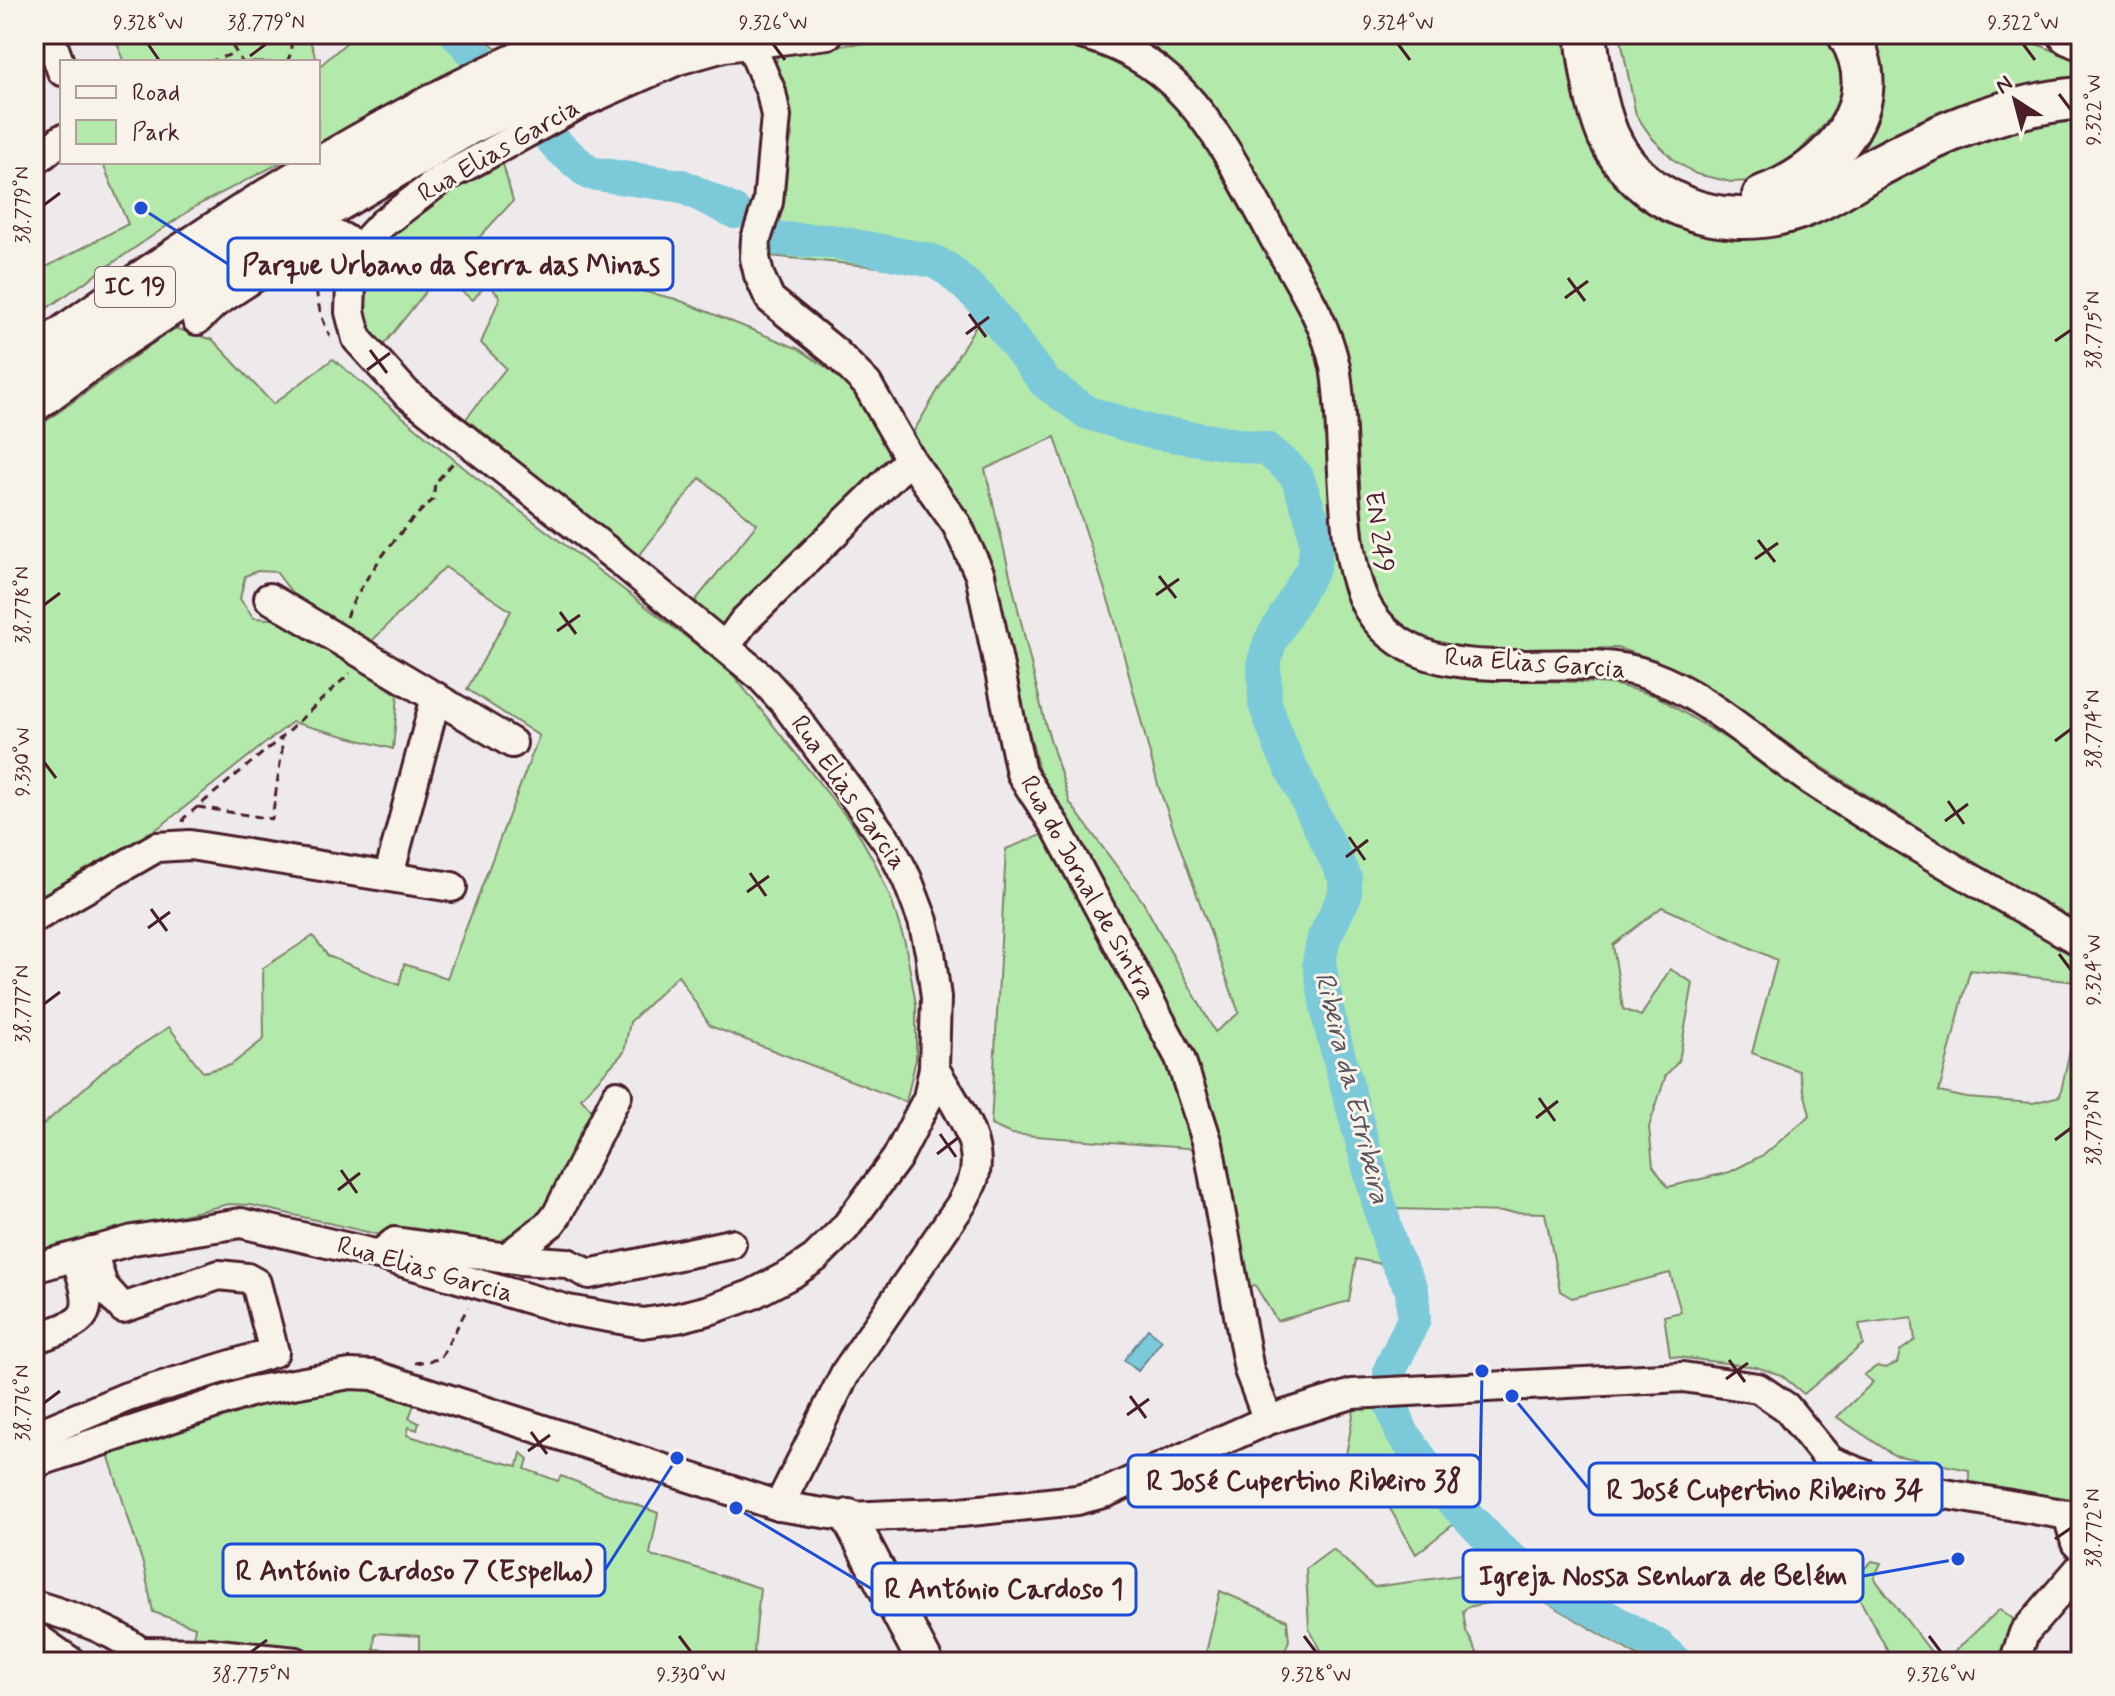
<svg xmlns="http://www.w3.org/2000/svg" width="2115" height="1696" font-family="Mynerve,sans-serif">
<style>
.green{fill:#b3e9ab;stroke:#7e846b;stroke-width:2;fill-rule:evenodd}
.water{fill:#7ccad9;stroke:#688693;stroke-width:2}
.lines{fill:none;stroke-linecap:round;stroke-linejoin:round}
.river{stroke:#7ccad9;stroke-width:34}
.minor-casing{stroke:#4a1f2b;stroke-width:34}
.major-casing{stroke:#4a1f2b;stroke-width:40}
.highway-casing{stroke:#4a1f2b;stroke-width:46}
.path{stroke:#4a1f2b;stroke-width:3;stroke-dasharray:8 6;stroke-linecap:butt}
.minor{stroke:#f7f3e8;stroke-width:28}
.major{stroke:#f7f3e8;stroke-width:34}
.highway{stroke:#f7f3e8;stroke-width:40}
.ticks{fill:none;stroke:#4a1f2b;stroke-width:3}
.labels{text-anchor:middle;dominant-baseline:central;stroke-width:6;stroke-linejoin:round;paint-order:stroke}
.shield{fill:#f7f3e8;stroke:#7e5f64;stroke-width:2}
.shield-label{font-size:24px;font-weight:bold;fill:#4a1f2b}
.street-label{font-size:26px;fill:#4a1f2b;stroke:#f7f3e8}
.water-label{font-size:28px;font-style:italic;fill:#59525f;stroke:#f7f3e8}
.leader{fill:none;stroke:#1d4ed8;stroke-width:3}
.callout-dot{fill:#1d4ed8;stroke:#f7f3e8;stroke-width:3}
.callout{fill:#f7f3e8;stroke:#1d4ed8;stroke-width:3}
.callout-label{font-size:28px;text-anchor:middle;font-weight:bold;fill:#4a1f2b}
.neatline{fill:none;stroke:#4a1f2b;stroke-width:3}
.ticks-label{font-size:20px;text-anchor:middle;fill:#4a1f2b}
</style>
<rect width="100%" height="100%" fill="#eeeaec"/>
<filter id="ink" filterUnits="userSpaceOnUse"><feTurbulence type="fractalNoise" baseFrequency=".0125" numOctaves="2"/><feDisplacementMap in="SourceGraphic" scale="16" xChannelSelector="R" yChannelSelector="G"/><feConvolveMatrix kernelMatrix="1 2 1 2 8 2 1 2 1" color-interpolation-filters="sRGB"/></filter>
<g filter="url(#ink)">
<!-- green -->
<g class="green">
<path d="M113 34H308L317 62H125Z"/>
<path d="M356 34H479L501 52 318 144V64L320 66Z"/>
<path d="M1130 34H1575L1581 92 1698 228 1956 139 2081 107V926L1944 845 1656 660 1617 648 1490 650 1457 648 1430 643 1393 620 1381 603 1366 557 1352 394 1344 346 1303 256 1205 94 1158 50Z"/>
<path d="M1620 34H1827L1838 51 1844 71 1842 106 1778 174 1754 181 1731 182 1696 174 1674 160 1653 139 1636 115Z"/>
<path d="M1861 34H2010L2081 61V87L1812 190Z"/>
<path d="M1064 35 1129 61 1197 122 1318 340 1379 641C1434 690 1538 677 1609 684 1625 686 1641 692 1656 696L2081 953V1485H2075L2073 1502 1969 1489V1470L1894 1455 1837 1417 1873 1382 1864 1375 1877 1366 1885 1368 1897 1363 1900 1351 1915 1340 1912 1317 1859 1324 1863 1344 1804 1394 1781 1375 1756 1367 1670 1356 1664 1316 1681 1312 1670 1273 1572 1298 1560 1291 1545 1213 1396 1209 1418 1315 1396 1377 1374 1378 1404 1314 1392 1266 1356 1259 1349 1301 1277 1321 1255 1285 1244 1287 1215 1150 1094 882 1039 771 988 566 908 441 982 315 950 281 927 272 761 255 792 135 776 64 778 49 982 36ZM1055 437 1114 618 1158 785 1239 1013 1215 1032 1143 902 1070 803 1045 723 985 469ZM1662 907 1777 960 1752 1053 1799 1071 1810 1115 1765 1154 1730 1172 1668 1187 1653 1166 1649 1127 1666 1075 1679 1061 1693 983 1670 969 1641 1016 1623 1009 1613 945ZM1970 970 2076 982 2077 1018 2060 1096 2033 1103 1967 1098 1939 1092Z"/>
<path d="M502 160 513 201 473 244 526 264 676 299 799 349 858 389 899 457 726 632 695 601 757 524 700 478 638 557 466 419 506 368 481 343 500 297 487 283 473 300 439 275 381 348C351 314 364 256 398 227 429 202 468 182 502 160Z"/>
<path d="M102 162H282L196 206 34 317V278L46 267 128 224Z"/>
<path d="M174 328 213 340 273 404 333 359 474 476 698 646 734 676 856 829 876 865 891 899 905 943 916 1004V1059L906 1102 710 1026 678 975 630 1022 624 1052 581 1098 602 1122 550 1213 507 1252 380 1235 251 1205 229 1204 56 1245 34 1253V1133L110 1065 169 1027 203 1072 231 1065 264 1039 263 968 313 936 328 956 399 985 404 964 447 978 539 736 467 689 511 611 445 567 371 642 293 594 276 572 257 571 245 576 240 599 254 618 288 620 398 695 393 749 292 722 161 826 34 901V430Z"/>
<path d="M1044 834 1176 1065 1198 1149 1011 1134 991 1125 1006 849Z"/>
<path d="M359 1386 415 1402 409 1418 419 1423 417 1430 409 1427 407 1435 463 1453 518 1466 521 1453 528 1459 525 1469 558 1481 561 1476 658 1513 650 1554 653 1557 668 1559 760 1588 753 1662H541L488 1655 484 1662H350L180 1641 193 1638 195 1627 153 1612 144 1567 107 1451C185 1424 277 1396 359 1386ZM375 1633 419 1636V1652L374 1649Z"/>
<path d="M1367 1405H1401L1412 1430 1465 1501 1525 1559 1690 1654 1696 1662H1648L1539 1598 1459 1520 1416 1554 1376 1484 1337 1506 1354 1410Z"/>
<path d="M1333 1549 1374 1587 1467 1574 1492 1602 1468 1607 1463 1611 1466 1631 1482 1662H1328L1309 1629 1306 1569Z"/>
<path d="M1872 1561 1881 1563 1874 1578 1939 1662H1894L1850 1582Z"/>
<path d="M1220 1591 1287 1620 1289 1640 1281 1662H1204Z"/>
<path d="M2000 1609 2013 1619 2011 1634 2020 1662H1943Z"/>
</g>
<!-- water -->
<path class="water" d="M1148 1329 1162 1340 1138 1371 1124 1360Z"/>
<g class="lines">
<!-- river -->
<g class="river">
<path d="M457 34 560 148 589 173 682 186 735 212"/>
<path d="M778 239 829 241 933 261 949 270 981 299 1046 383 1088 413 1151 432 1266 449 1286 465 1297 477 1312 519 1316 544 1314 566 1270 642 1264 662 1265 704 1280 745 1345 878V895L1324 938 1319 962 1330 1024 1392 1251 1412 1290 1414 1319 1390 1370 1392 1406 1402 1433 1446 1494 1499 1549 1530 1574 1658 1646 1675 1662"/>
</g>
<!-- minor casing -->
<g class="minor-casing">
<g id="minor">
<path d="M49 34 62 71"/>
<path d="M1081 34C1112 42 1143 57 1167 78 1213 117 1246 186 1275 239 1297 279 1326 321 1335 367 1347 433 1336 556 1369 610 1426 701 1565 644 1649 675 1710 697 1759 746 1812 781 1899 838 1991 890 2081 942"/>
<path d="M750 43 771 92 776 116 768 202 756 239 755 258 759 275 770 299 835 352 867 384 910 459 957 525 980 575 1021 773 1057 829 1180 1058 1208 1144 1249 1370 1268 1420"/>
<path d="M34 162 62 139"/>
<path d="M197 320 215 303 322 233 341 237 363 250"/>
<path d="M269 598 512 743"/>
<path d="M726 646 744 621 910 459"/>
<path d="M389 875 436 697"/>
<path d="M34 918 157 847 190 845 452 887"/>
<path d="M379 1255 395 1242 521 1260 567 1263 589 1274 731 1244"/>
<path d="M506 1258 551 1223 557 1215 617 1095"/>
<path d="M34 1268 133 1240 241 1223 379 1255 568 1310 643 1323 677 1318 709 1310 751 1295 793 1273 815 1258 845 1228 897 1158 928 1098 934 1068 936 998 930 952 923 921 907 879 889 844 785 703 760 676 618 559 406 393 357 339 350 312 351 285 369 238 382 224 440 180 581 103 678 60 724 47 828 34"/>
<path d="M34 1339C85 1321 97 1321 78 1264"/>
<path d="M34 1436 127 1397 274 1352 256 1283 247 1278 219 1275 123 1308 103 1286 92 1251"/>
<path d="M34 1463 253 1391 350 1374 373 1375 779 1506 849 1517 961 1512 1077 1500 1107 1492 1268 1420 1352 1394 1683 1377 1758 1388 1786 1407 1830 1461 1875 1479 1933 1492 2081 1517"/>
<path d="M779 1506 846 1372 962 1203C965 1196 970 1188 973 1180 986 1142 952 1100 934 1068"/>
<path d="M2068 1515 2076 1543 2081 1547"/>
<path d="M34 1605C77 1618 119 1631 153 1662"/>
<path d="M34 1636 71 1662"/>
<path d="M142 1652 209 1653 296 1662"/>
<path d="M2021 1662 2017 1654 2024 1633 2081 1567"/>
</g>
</g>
<!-- major casing -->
<g class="major-casing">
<path id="major" d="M849 1517 925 1662"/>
</g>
<!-- highway casing -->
<g class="highway-casing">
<g id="highway">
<path d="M1586 34C1590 68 1595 103 1608 135 1639 204 1718 231 1788 212 1821 203 1851 181 1880 165 1946 130 2006 105 2081 98"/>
<path d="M2069 34 2081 39"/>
<path d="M1763 196C1828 173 1892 105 1848 34"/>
<path d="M34 358C206 233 388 115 585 34"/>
<path d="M34 401 111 344 258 247 467 125 569 76 676 34"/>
</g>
</g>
<!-- path -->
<g class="path">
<path d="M225 34 242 62"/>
<path d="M209 62 235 53"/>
<path d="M287 62 291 53V34"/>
<path d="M321 263C311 285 319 314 330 336"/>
<path d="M346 617C361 581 403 524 433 500L435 483 454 462"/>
<path d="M198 807 272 819 282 750 281 739"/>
<path d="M183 822 184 818 281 738 350 673"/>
<path d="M415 1363 440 1359 468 1307"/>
</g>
<!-- minor -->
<use href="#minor" class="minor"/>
<!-- major -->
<use href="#major" class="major"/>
<!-- highway -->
<use href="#highway" class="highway"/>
</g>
</g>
<!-- ticks -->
<path class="ticks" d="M148 44 159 60M773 44 785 60M1398 44 1410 60M2023 44 2035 60M250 56 266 44M2059 94 2071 110M44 205 60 193M1568 278 1585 301M1565 298 1588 281M969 314 986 337M966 334 989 317M2055 341 2071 330M370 350 387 373M367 370 390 353M1758 540 1775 562M1755 559 1778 543M1159 576 1176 598M1156 595 1179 579M44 605 60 593M560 612 576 634M557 631 580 615M2055 741 2071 729M44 762 56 778M1948 801 1964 824M1945 821 1968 804M1349 837 1365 860M1346 857 1368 840M750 873 766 896M747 892 769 876M151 909 167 931M148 928 170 912M2059 954 2071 970M44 1004 60 992M1539 1098 1555 1121M1536 1118 1558 1101M940 1134 956 1157M2055 1140 2071 1128M937 1154 959 1137M341 1170 357 1193M338 1190 360 1173M1729 1360 1745 1382M1726 1379 1748 1363M1130 1396 1146 1418M44 1403 60 1391M1127 1415 1149 1399M531 1432 547 1454M528 1451 550 1435M2055 1539 2071 1528M679 1636 691 1652M1304 1636 1316 1652M1929 1636 1941 1652M251 1652 267 1640"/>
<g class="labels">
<!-- shield labels -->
<rect class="shield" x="95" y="267" width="80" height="40" rx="6"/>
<g class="shield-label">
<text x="135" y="287">IC 19</text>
</g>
<!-- street labels -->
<g class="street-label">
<text transform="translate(499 151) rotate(-30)">Rua Elias Garcia</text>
<text transform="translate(1378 532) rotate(82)">EN 249</text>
<text transform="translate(1535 664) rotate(4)">Rua Elias Garcia</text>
<text transform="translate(848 793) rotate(55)">Rua Elias Garcia</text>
<text transform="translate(1087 888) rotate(61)">Rua do Jornal de Sintra</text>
<text transform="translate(425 1270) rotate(16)">Rua Elias Garcia</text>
</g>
<!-- water labels -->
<g class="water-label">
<text transform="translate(1351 1088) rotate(76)">Ribeira da Estribeira</text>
</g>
</g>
<!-- callouts -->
<path class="leader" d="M141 208L228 264M1482 1371L1480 1481M1512 1396L1589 1489M677 1458L605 1570M1958 1559L1863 1576M736 1508L872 1589"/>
<g class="callout-dot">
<circle cx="141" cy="208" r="8"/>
<circle cx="1482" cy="1371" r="8"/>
<circle cx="1512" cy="1396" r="8"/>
<circle cx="677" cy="1458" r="8"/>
<circle cx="1958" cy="1559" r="8"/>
<circle cx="736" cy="1508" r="8"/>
</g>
<g class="callout">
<rect x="228" y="238" width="445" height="52" rx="8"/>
<rect x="1128" y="1455" width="352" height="52" rx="8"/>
<rect x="1589" y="1463" width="353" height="52" rx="8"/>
<rect x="223" y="1544" width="382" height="52" rx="8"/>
<rect x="1463" y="1550" width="400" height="52" rx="8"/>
<rect x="872" y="1563" width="264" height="52" rx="8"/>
</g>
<g class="callout-label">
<text x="451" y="274">Parque Urbano da Serra das Minas</text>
<text x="1304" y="1490">R José Cupertino Ribeiro 38</text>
<text x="1765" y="1499">R José Cupertino Ribeiro 34</text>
<text x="414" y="1580">R António Cardoso 7 (Espelho)</text>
<text x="1663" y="1585">Igreja Nossa Senhora de Belém</text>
<text x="1004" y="1598">R António Cardoso 1</text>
</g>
<!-- margin -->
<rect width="2115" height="1696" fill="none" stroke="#f7f3e8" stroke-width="88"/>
<!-- legend -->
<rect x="60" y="60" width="260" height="104" fill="#f7f3e8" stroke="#b29e9c" stroke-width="2"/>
<rect x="76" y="86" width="40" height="12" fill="#f7f3e8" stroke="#b29e9c" stroke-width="2"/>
<text x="132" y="100" font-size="24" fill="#4a1f2b">Road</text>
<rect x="76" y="120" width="40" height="24" fill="#b3e9ab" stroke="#b29e9c" stroke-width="2"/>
<text x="132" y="140" font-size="24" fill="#4a1f2b">Park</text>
<!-- north arrow -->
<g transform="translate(2015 100) rotate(324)" stroke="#f7f3e8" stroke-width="6" paint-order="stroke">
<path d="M0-6L14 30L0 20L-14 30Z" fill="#4a1f2b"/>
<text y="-12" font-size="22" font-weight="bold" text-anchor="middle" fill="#4a1f2b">N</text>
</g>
<rect x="44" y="44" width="2027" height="1608" class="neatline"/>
<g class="ticks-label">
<text x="148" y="29">9.328°W</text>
<text x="266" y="29">38.779°N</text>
<text x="773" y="29">9.326°W</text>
<text x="1398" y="29">9.324°W</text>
<text x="2023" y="29">9.322°W</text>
<text transform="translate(2093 110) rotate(-90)" y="7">9.322°W</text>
<text transform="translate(22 205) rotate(-90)" y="7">38.779°N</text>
<text transform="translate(2093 330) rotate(-90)" y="7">38.775°N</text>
<text transform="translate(22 605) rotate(-90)" y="7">38.778°N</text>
<text transform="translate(2093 729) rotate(-90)" y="7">38.774°N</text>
<text transform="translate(22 762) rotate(-90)" y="7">9.330°W</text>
<text transform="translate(2093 970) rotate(-90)" y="7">9.324°W</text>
<text transform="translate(22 1004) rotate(-90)" y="7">38.777°N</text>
<text transform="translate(2093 1128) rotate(-90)" y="7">38.773°N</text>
<text transform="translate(22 1403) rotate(-90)" y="7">38.776°N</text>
<text transform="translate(2093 1528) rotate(-90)" y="7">38.772°N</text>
<text x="251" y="1681">38.775°N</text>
<text x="691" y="1681">9.330°W</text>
<text x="1316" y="1681">9.328°W</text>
<text x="1941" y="1681">9.326°W</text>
</g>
</svg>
